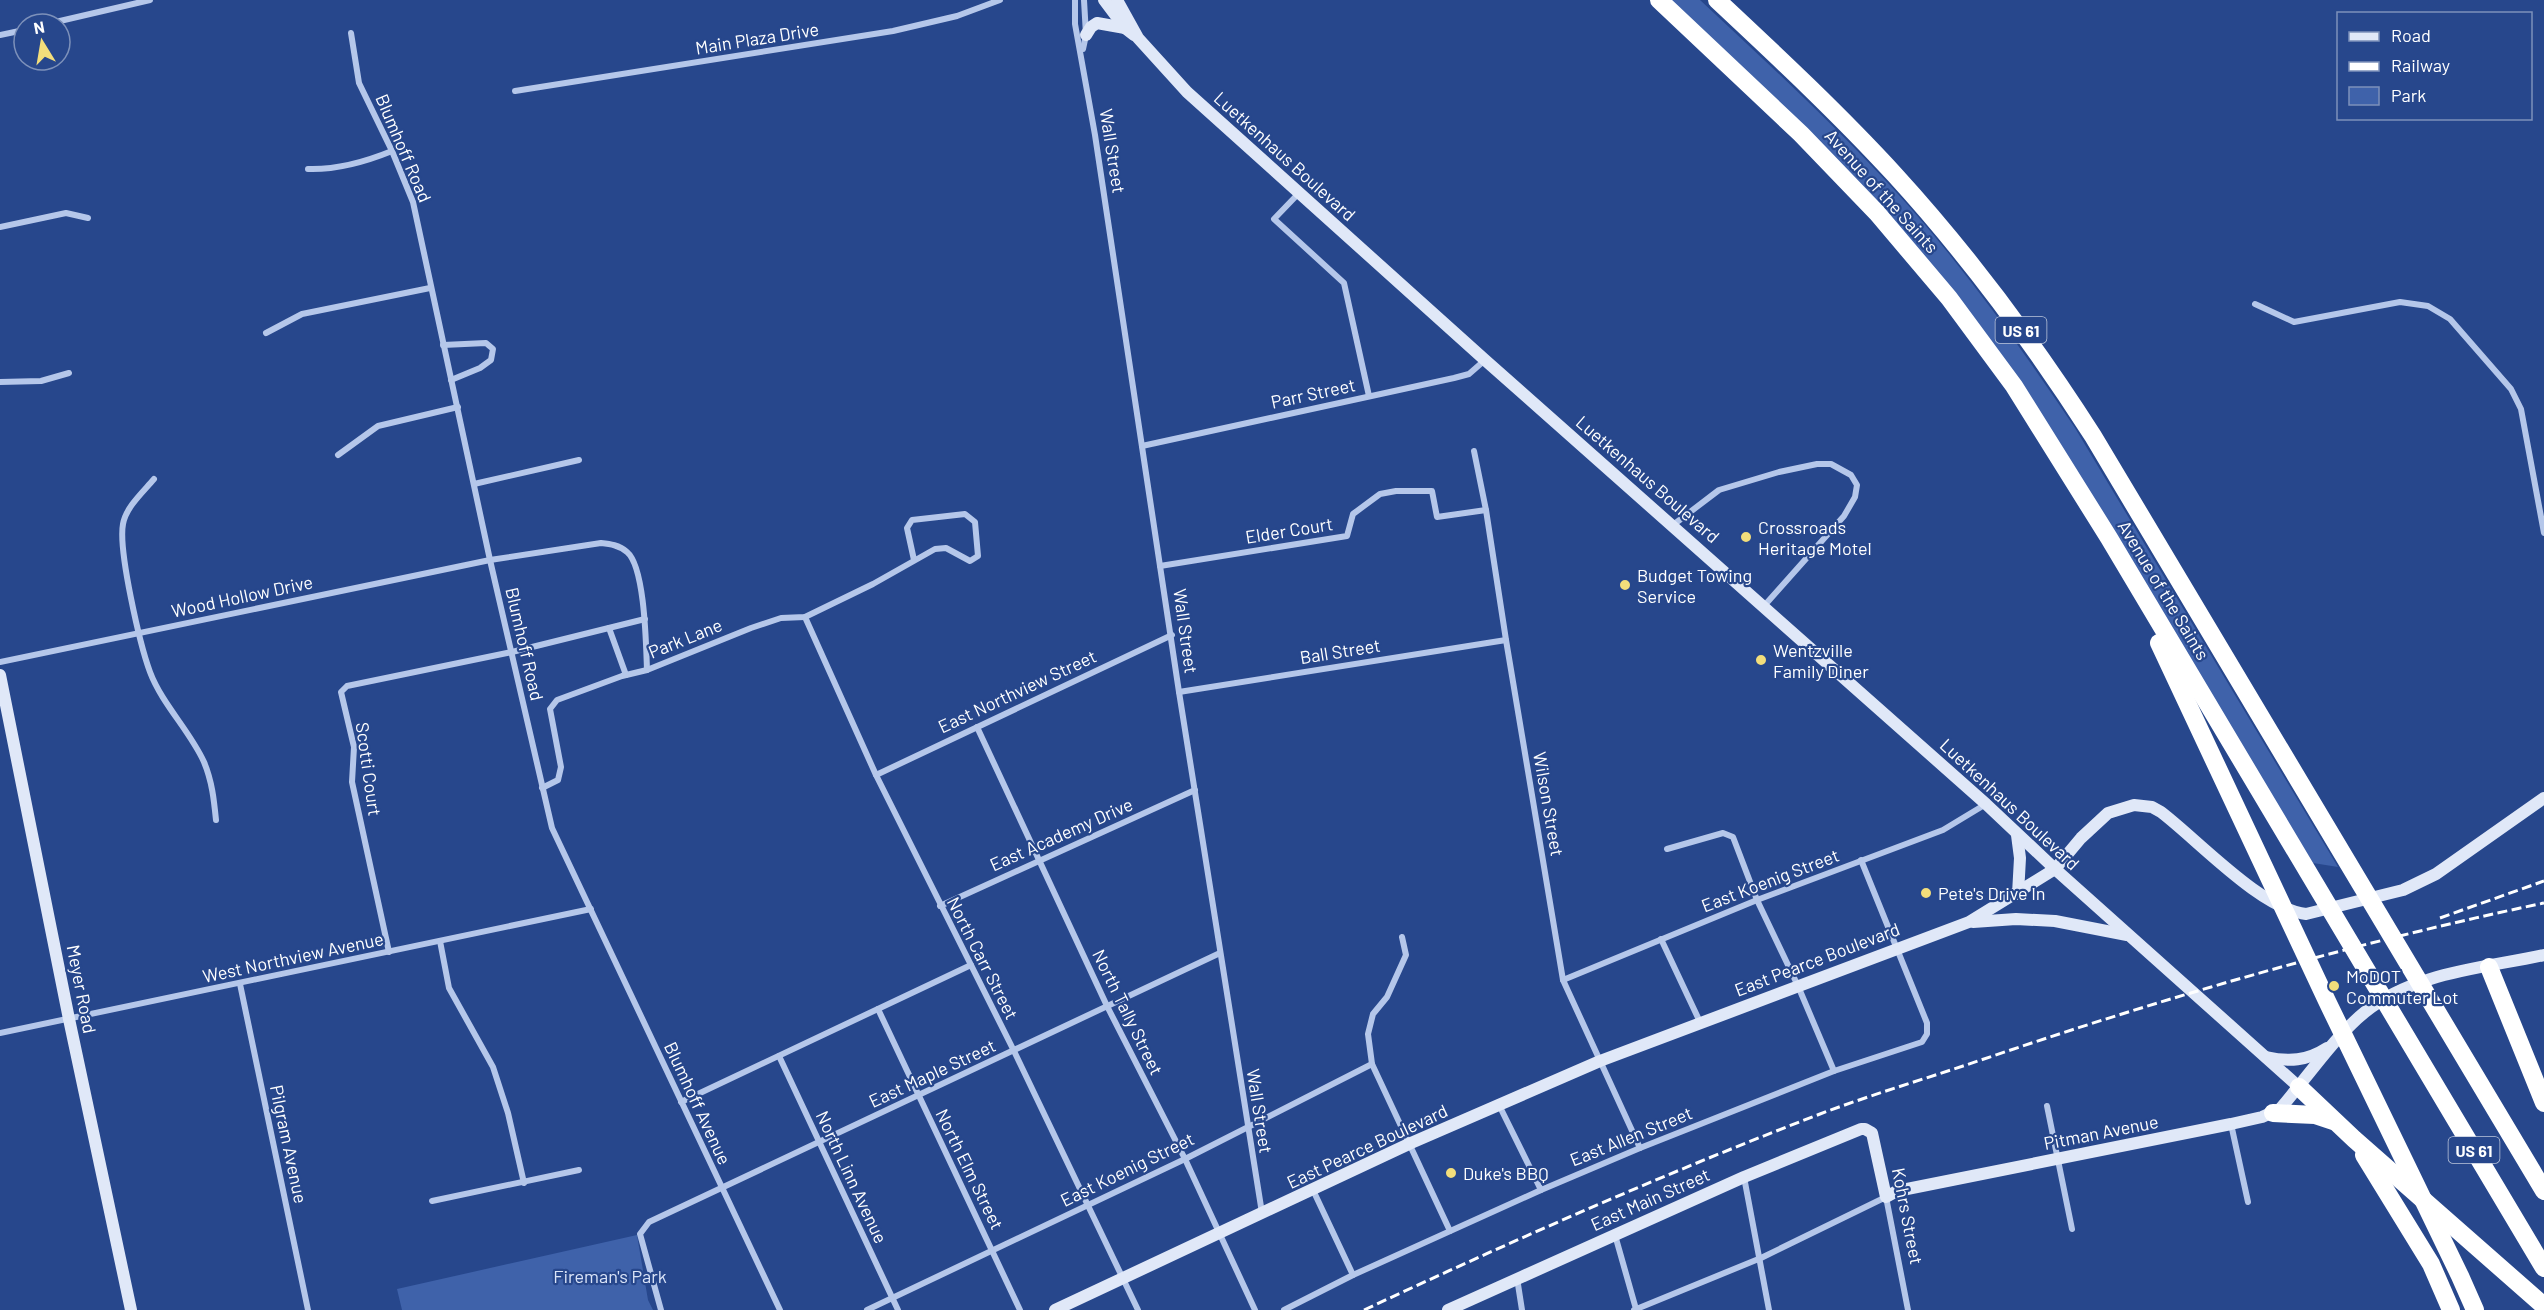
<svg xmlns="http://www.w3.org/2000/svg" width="2544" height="1310" font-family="Barlow,sans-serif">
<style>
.green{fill:#3f62aa}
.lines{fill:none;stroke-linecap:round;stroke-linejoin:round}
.street{stroke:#b5c7ea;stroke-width:6}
.secondary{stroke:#e0e8f8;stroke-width:12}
.highway{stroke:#fff;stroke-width:18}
.rail{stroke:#fff;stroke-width:3;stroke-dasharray:10 4.5;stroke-linecap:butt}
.poi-dot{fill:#f3de7b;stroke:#27478c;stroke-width:2}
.labels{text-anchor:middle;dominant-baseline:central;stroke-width:4.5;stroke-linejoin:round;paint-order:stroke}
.shield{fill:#27478c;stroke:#bec8dc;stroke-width:1.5}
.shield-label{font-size:16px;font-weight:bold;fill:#fff}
.street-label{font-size:18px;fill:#fff;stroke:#27478c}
.poi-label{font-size:18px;fill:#fff;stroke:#27478c;text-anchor:start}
.park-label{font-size:18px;fill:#dae4f8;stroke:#27478c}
</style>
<rect width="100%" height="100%" fill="#27478c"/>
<!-- green -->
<g class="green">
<path d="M1669 0H1700C1778 73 1857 145 1926 226 1980 290 2028 358 2075 428L2338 867 2313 863 1979 326Z"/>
<path d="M637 1235 648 1300 653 1310H402L397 1289Z"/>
</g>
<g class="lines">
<!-- street -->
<g class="street">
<path d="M1075 0V24L1095 135 1179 692 1262 1213"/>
<path d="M47 24 150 0"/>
<path d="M351 33 359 83 392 151 413 202 490 560 552 828 780 1310"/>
<path d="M0 35 24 30"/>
<path d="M1083 49 1086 35 1084 0"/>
<path d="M515 91 893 31 957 16 1000 0"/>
<path d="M308 169C338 170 365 162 392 151"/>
<path d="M1299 193 1274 219 1344 283 1369 396"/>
<path d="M0 227 66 213 88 218"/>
<path d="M2255 304 2294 322 2400 302 2428 306 2450 319 2511 389 2521 409 2544 533"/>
<path d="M266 333 302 314 430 288"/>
<path d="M443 345 486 343 493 349 491 360 480 368 451 380"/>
<path d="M0 382 41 381 69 373"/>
<path d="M1142 446 1454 378 1469 374 1485 360"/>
<path d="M1474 451 1486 510 1506 640 1563 980 1640 1148"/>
<path d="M338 455 378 426 458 407"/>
<path d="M154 479C143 492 126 507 123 524 118 550 140 645 150 672 162 704 190 731 204 762 212 781 214 800 216 820"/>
<path d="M474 484 579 460"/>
<path d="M1673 525 1719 490 1779 472 1817 464H1831L1851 475 1857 485 1855 497 1844 516 1764 606"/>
<path d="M1160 566 1347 536 1353 514 1380 494 1396 491H1432L1437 517 1486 510"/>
<path d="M805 617 876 775 1014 1051 1138 1310"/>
<path d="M609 628 626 675"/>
<path d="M0 662 490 560 601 543C610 544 619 545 627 552 645 567 646 645 647 670"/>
<path d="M1179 692 1506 640"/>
<path d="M977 727 1107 1006 1185 1159 1255 1310"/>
<path d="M876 775 1172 635"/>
<path d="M542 788 558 780 561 767 550 709 557 700 622 676 647 670 751 628 781 618 805 617 873 584 935 549 946 548 970 561 978 556 975 522 965 514 912 520 907 528 914 560"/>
<path d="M1667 849 1723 833 1733 837 1757 900 1798 986 1834 1071"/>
<path d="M940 906 1195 790"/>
<path d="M1402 937 1406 955 1387 997 1373 1014 1368 1034 1372 1064 1450 1231"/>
<path d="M1661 939 1700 1022"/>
<path d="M440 941 449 988 493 1067 508 1113 524 1183"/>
<path d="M389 952 352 782 354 747 341 692 347 686 512 652 645 619"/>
<path d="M1563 980 1757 900 1943 830 1986 804"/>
<path d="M240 984 308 1310"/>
<path d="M878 1009 1020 1310"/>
<path d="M0 1033 591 909"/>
<path d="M779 1056 898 1310"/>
<path d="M681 1102 971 965"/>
<path d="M1499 1105 1541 1190"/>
<path d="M2047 1106 2072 1229"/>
<path d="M2231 1124 2248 1202"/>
<path d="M1744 1177 1769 1310"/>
<path d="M1313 1190 1353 1275"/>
<path d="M432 1201 579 1170"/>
<path d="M1615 1235 1636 1309"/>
<path d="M1517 1278 1522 1310"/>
<path d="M661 1310 640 1234 649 1222 1220 953"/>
<path d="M867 1310 1185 1159 1372 1064"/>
<path d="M1284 1310 1353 1275 1541 1190 1640 1148 1834 1071 1922 1042 1927 1034V1023L1861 860"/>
<path d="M1634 1310 1761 1258 1886 1197 1908 1310"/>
</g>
<!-- secondary -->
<g class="secondary">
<path d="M1104 0 1125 28 1134 35"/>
<path d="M1117 0 1138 38 1187 92 1485 360 1986 804 2055 869 2299 1087"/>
<path d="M1086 35 1091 27 1097 23 1125 28"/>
<path d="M0 675 69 1019 131 1310"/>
<path d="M2017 835 2020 858 2018 894"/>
<path d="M1973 922 2016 919 2055 921 2127 935"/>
<path d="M2266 1057C2289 1062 2307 1061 2327 1048"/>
<path d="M1055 1310 1411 1143 1600 1061 1969 922 2055 869 2081 838 2108 813 2134 805 2152 807 2161 812C2199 841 2261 909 2306 914L2403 890 2436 874 2544 798"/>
<path d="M1448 1310 1744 1177 1861 1129H1865L1872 1133 1886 1197 1897 1191 2231 1124 2262 1117 2280 1109C2306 1079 2335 1036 2365 1012 2414 972 2485 968 2544 955"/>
</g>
<!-- highway -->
<g class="highway">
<path d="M1659 0 1801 134 1877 213 1949 298 2014 386 2109 538 2544 1268"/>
<path d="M1717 0C1778 57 1839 114 1895 175 1969 256 2034 344 2093 436L2544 1191"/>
<path d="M2159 643 2327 1001 2460 1276 2475 1310"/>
<path d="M2489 967 2544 1103"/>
<path d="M2299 1087 2354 1139 2544 1306"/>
<path d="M2273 1113 2315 1115 2333 1121"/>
<path d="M2364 1155 2431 1264 2451 1310"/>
</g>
<!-- rail -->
<g class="rail">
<path d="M2440 918 2544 881"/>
<path d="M1364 1310C1514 1240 1666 1173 1820 1114 1873 1094 1928 1078 1981 1060 2166 997 2353 943 2544 903"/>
</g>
</g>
<!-- markers -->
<g class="poi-dot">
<circle cx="1746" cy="537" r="6"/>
<circle cx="1625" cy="585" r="6"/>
<circle cx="1761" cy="660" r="6"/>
<circle cx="1926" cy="893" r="6"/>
<circle cx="2334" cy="986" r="6"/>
<circle cx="1451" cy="1173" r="6"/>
</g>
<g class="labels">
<!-- shield labels -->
<g class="shield">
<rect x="1995.5" y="317" width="51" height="26" rx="4.5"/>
<rect x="2448.5" y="1137" width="51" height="26" rx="4.5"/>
</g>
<g class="shield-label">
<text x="2021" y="330">US 61</text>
<text x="2474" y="1150">US 61</text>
</g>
<!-- street labels -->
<g class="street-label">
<text transform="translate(757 38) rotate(-9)">Main Plaza Drive</text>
<text transform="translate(404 148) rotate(67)">Blumhoff Road</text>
<text transform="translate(1113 151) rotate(81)">Wall Street</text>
<text transform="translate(1285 156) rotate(42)">Luetkenhaus Boulevard</text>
<text transform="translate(1882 191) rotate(48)">Avenue of the Saints</text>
<text transform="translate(1313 393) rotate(-12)">Parr Street</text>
<text transform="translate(1648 479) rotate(41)">Luetkenhaus Boulevard</text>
<text transform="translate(1289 530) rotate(-9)">Elder Court</text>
<text transform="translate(2164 590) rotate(59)">Avenue of the Saints</text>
<text transform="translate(242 596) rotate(-12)">Wood Hollow Drive</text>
<text transform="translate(1186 631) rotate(82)">Wall Street</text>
<text transform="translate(685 638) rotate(-22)">Park Lane</text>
<text transform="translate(525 644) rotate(77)">Blumhoff Road</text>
<text transform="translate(1340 651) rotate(-9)">Ball Street</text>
<text transform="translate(1017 691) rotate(-25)">East Northview Street</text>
<text transform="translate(369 769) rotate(82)">Scotti Court</text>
<text transform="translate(1549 804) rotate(80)">Wilson Street</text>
<text transform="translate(2010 804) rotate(43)">Luetkenhaus Boulevard</text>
<text transform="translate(1061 834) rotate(-24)">East Academy Drive</text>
<text transform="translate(1770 880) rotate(-21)">East Koenig Street</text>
<text transform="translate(293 957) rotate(-12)">West Northview Avenue</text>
<text transform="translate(983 958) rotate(63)">North Carr Street</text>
<text transform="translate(1817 959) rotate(-21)">East Pearce Boulevard</text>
<text transform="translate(82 989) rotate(79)">Meyer Road</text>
<text transform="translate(1128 1012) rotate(64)">North Tally Street</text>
<text transform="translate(932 1073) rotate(-25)">East Maple Street</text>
<text transform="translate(698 1103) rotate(65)">Blumhoff Avenue</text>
<text transform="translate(1260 1111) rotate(81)">Wall Street</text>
<text transform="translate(2101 1132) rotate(-11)">Pitman Avenue</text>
<text transform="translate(1631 1136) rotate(-22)">East Allen Street</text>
<text transform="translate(289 1144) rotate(78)">Pilgram Avenue</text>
<text transform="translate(1367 1146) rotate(-25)">East Pearce Boulevard</text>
<text transform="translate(970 1169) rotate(64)">North Elm Street</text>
<text transform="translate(1127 1169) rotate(-26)">East Koenig Street</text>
<text transform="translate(852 1177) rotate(65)">North Linn Avenue</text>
<text transform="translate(1650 1199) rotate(-24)">East Main Street</text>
<text transform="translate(1908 1216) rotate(79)">Kohrs Street</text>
</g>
<!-- poi labels -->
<g class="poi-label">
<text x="1758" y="527">Crossroads<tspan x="1758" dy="21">Heritage Motel</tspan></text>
<text x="1637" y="575">Budget Towing<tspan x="1637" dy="21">Service</tspan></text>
<text x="1773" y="650">Wentzville<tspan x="1773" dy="21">Family Diner</tspan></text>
<text x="1938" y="893">Pete's Drive In</text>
<text x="2346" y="976">MoDOT<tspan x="2346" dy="21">Commuter Lot</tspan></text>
<text x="1463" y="1173">Duke's BBQ</text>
</g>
<!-- park labels -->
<g class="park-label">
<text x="610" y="1276">Fireman's Park</text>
</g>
</g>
<!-- legend -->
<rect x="2337" y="12" width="195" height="108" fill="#27478c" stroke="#7d91ba" stroke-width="1.5"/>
<rect x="2349" y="32" width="30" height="9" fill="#e0e8f8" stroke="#7d91ba" stroke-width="1.5"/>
<text x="2391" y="42" font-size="18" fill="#ffffff">Road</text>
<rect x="2349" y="62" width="30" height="9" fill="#ffffff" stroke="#7d91ba" stroke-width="1.5"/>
<text x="2391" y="72" font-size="18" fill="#ffffff">Railway</text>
<rect x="2349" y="87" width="30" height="18" fill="#3f62aa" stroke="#7d91ba" stroke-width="1.5"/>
<text x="2391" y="102" font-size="18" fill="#ffffff">Park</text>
<!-- north arrow -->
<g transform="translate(42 42) rotate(349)"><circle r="28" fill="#27478c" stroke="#7d91ba" stroke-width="1.5"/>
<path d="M0-4.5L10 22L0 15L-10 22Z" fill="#f3de7b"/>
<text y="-9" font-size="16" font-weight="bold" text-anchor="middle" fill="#ffffff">N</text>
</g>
</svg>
